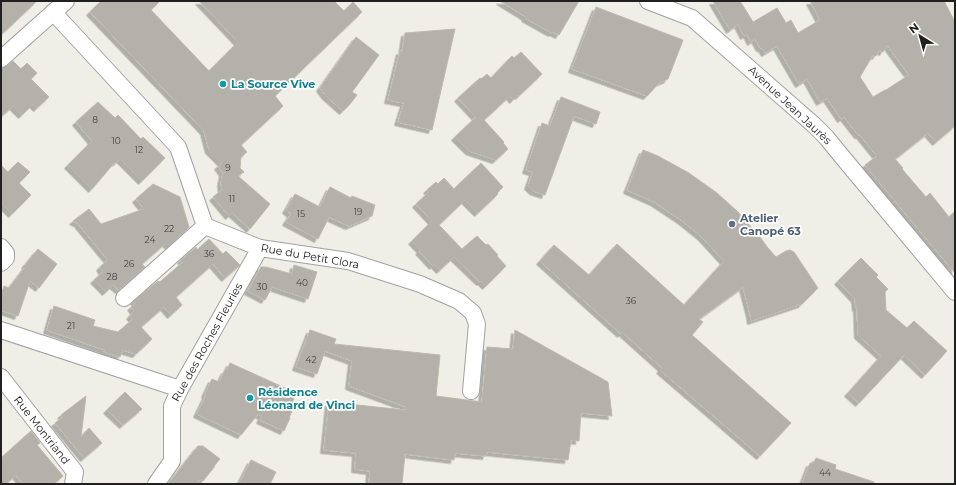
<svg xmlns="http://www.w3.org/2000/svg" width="956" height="485" font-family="Montserrat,sans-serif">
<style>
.building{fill:#b4b1aa;stroke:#bfb9ab;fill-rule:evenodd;filter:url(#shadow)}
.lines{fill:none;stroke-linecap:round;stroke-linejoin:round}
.street-casing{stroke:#a1a1a1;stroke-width:18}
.street{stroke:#fff;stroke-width:16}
.culture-dot{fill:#0f9aa8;stroke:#fff;stroke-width:1.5}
.service-dot{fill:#5c6f8a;stroke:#fff;stroke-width:1.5}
.labels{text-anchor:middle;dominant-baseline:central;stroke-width:3.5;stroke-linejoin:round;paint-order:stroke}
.number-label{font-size:9px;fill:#454442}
.culture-label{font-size:11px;font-weight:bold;fill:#0d838f;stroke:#fff;text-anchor:start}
.street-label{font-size:11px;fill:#202020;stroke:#fff}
.service-label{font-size:11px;font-weight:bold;fill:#4e5e75;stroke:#fff;text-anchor:start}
</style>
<defs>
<filter id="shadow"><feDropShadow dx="-3.5" dy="3.5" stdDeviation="0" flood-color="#0004"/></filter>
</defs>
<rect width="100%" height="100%" fill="#efefe7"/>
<!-- building -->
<g class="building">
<path d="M1 1H37L1 35Z"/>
<path d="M101 1H160L151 10 209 71 238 42 199 1H334L344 11 353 2 362 12 275 96 283 106 241 145 247 152 241 157 240 168 244 172 238 176 270 204 250 229 232 213 229 216 213 197 222 190 221 183 223 173 218 166 222 163 209 150 204 131 90 12Z"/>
<path d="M500 1H579L559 35 553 32 552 33 525 18 526 17Z"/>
<path d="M713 1H740L753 22 777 8 786 23 791 20 798 33 820 20 810 1H944L955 22V126L936 142 928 133 895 159 903 168 902 169 926 197 930 193 949 217 955 211V273L865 165 877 156 860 135H858L844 117 841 119 827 98 820 102 807 79 799 84 777 46 765 53 762 48H760L755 39 751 42 747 34 744 36 738 24 730 30ZM887 45 909 75 886 90H885L873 97 860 77 873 55 876 56 879 50 883 52Z"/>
<path d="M596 7 683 40 668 79 659 83 647 96 572 69Z"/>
<path d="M455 29 432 130 398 122 404 103 388 100 400 51 402 52 405 33Z"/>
<path d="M356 37 379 55 352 92 357 95 350 104 343 111 326 96 320 88Z"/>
<path d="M521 52 542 74 519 96 518 95 513 100 510 96 484 120 504 142 503 143 508 149 496 160 469 151 455 137 476 117 458 98 480 78 481 79 487 74 491 78 512 56 514 58Z"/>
<path d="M13 61 21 69 27 63 37 73 31 79 49 97 37 108 33 104 22 115 13 106 1 117V68L7 66Z"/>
<path d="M561 97 600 112 596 124 574 116 545 195 533 191 528 186 533 172 526 170 542 123 550 126Z"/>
<path d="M98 102 115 118 118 115 141 139 143 137 165 158 142 181 120 159 116 163 115 162 92 189 68 165 92 141 76 122Z"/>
<path d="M643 150 658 156 689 173 717 193 737 211 760 237 768 248 776 257 786 251 790 250 794 252 818 288 802 304 751 321 750 314 743 287 699 319 703 322 692 335 791 423 760 456 660 370 662 368 622 332 621 334 540 261 554 245 589 275 617 244 684 305 724 261 701 236 681 220 654 202 627 190Z"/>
<path d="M18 162 30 172 19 183 31 195 12 214 1 203V165L8 172Z"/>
<path d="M481 163 503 187 497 193 498 194 478 213 465 200 439 225 462 249 477 236 486 245 488 244 498 255 497 256 506 266 486 286 481 281 480 282 454 257 440 270 434 264 433 266 419 251 421 250 412 241 432 221 416 204 429 192 427 190 436 182 438 184 444 178 454 189Z"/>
<path d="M153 184 180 197 189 227 169 246 166 243 142 264 145 267 119 290 113 285 106 292 94 280 103 272 100 267 108 260 79 225V224L73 221 89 209 101 224 144 209 136 199Z"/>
<path d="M330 187 351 198 352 196 375 205 372 216 349 226 329 217 318 239 286 222 291 214 286 210 295 194 320 207Z"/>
<path d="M209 239 223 254 226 251 240 265 239 266 225 278 213 264 176 297 182 305 171 315 164 307 141 327 152 339 136 354 123 350 120 357 104 352 105 350 47 330 54 306 95 320 93 326 118 332 133 319 130 316 134 311 131 307 136 303 134 301 158 281 160 282 183 262 181 260 196 247 197 250Z"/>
<path d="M38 249 57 264 39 288 30 281 18 316 1 310V295L4 286 9 288 26 266 25 265Z"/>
<path d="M861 258 878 275 876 277 888 289 885 292 886 310 907 328 914 321 947 351 925 375 904 355 859 403 848 393 881 356 858 335 857 308H856L855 299 838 281Z"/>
<path d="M294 265 317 272 308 299 272 287 265 300 248 291 261 267H266L292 274Z"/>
<path d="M310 330 336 339 334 344 440 355 436 396 482 402 487 347 513 349 515 330 608 382 612 416 581 413 579 441 571 440 568 460 487 452 486 456 455 453 454 460 405 454 402 484H369L370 471 355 469 356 453 324 450 329 402 405 410 406 407 349 386 352 361 325 351 317 374 296 367Z"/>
<path d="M230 363 296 393 292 403 294 404 291 410 292 411 289 418H290L284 431 260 420 262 416 258 414 241 435 197 414 206 395 205 394 212 379 219 382 225 370 226 371Z"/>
<path d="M125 392 142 409 123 425 107 410Z"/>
<path d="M86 396 81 437 89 428 102 443 84 458 55 423 63 417 61 415Z"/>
<path d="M31 431 40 443 37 445 63 476 54 484H23L16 475 6 484H1V458L22 439Z"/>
<path d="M198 446H203L220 459 214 466H215L203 481 200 479 196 484H168Z"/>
<path d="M816 458 836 465 835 469 874 482 873 484H802L810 463 813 464Z"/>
<path d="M251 460 276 472 270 484H239Z"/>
</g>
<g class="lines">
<!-- street casing -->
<g class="street-casing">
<g id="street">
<path d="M648 1 692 18 814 125 826 137 844 159 955 292"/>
<path d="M53 12 178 147 205 226 260 248 348 261 420 284 459 301 473 313 477 324 471 391"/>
<path d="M1 59 66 1"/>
<path d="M1 247 6 253V258L1 263"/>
<path d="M124 298 205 226"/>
<path d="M1 330 180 389"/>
<path d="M1 377 75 472 73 484"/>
<path d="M156 484 172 461V406L180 389 260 248"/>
</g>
</g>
<!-- street -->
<use href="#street" class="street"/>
</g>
<!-- markers -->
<g class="culture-dot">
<circle cx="223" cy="84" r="4"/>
<circle cx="250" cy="398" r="4"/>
</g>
<circle class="service-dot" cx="732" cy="224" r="4"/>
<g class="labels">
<!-- number labels -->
<g class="number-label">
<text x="95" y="119">8</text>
<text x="116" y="140">10</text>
<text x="139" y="149">12</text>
<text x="228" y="167">9</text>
<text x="232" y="198">11</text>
<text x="358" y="211">19</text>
<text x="301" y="213">15</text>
<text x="169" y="228">22</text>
<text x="150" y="239">24</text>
<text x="209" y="253">36</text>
<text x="129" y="263">26</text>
<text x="112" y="276">28</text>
<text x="302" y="282">40</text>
<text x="262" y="286">30</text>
<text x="631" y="300">36</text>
<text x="71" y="325">21</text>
<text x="311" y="359">42</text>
<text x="825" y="472">44</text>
</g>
<!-- culture labels -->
<g class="culture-label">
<text x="231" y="84">La Source Vive</text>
<text x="258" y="392">Résidence<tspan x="258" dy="13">Léonard de Vinci</tspan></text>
</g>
<!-- street labels -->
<g class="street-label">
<text transform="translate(790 105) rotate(43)">Avenue Jean Jaurès</text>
<text transform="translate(310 256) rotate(10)">Rue du Petit Clora</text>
<text transform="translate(207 342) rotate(-61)">Rue des Roches Fleuries</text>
<text transform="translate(42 430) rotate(52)">Rue Montriand</text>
</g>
<!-- service labels -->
<g class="service-label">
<text x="740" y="218">Atelier<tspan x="740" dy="13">Canopé 63</tspan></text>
</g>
</g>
<!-- border -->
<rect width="956" height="485" fill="none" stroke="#202020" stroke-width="4"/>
<!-- north arrow -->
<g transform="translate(920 36) rotate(323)" stroke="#ffffff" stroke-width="3" paint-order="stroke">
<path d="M0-3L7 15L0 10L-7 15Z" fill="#202020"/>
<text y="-6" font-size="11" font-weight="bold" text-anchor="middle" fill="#202020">N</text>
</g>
</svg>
